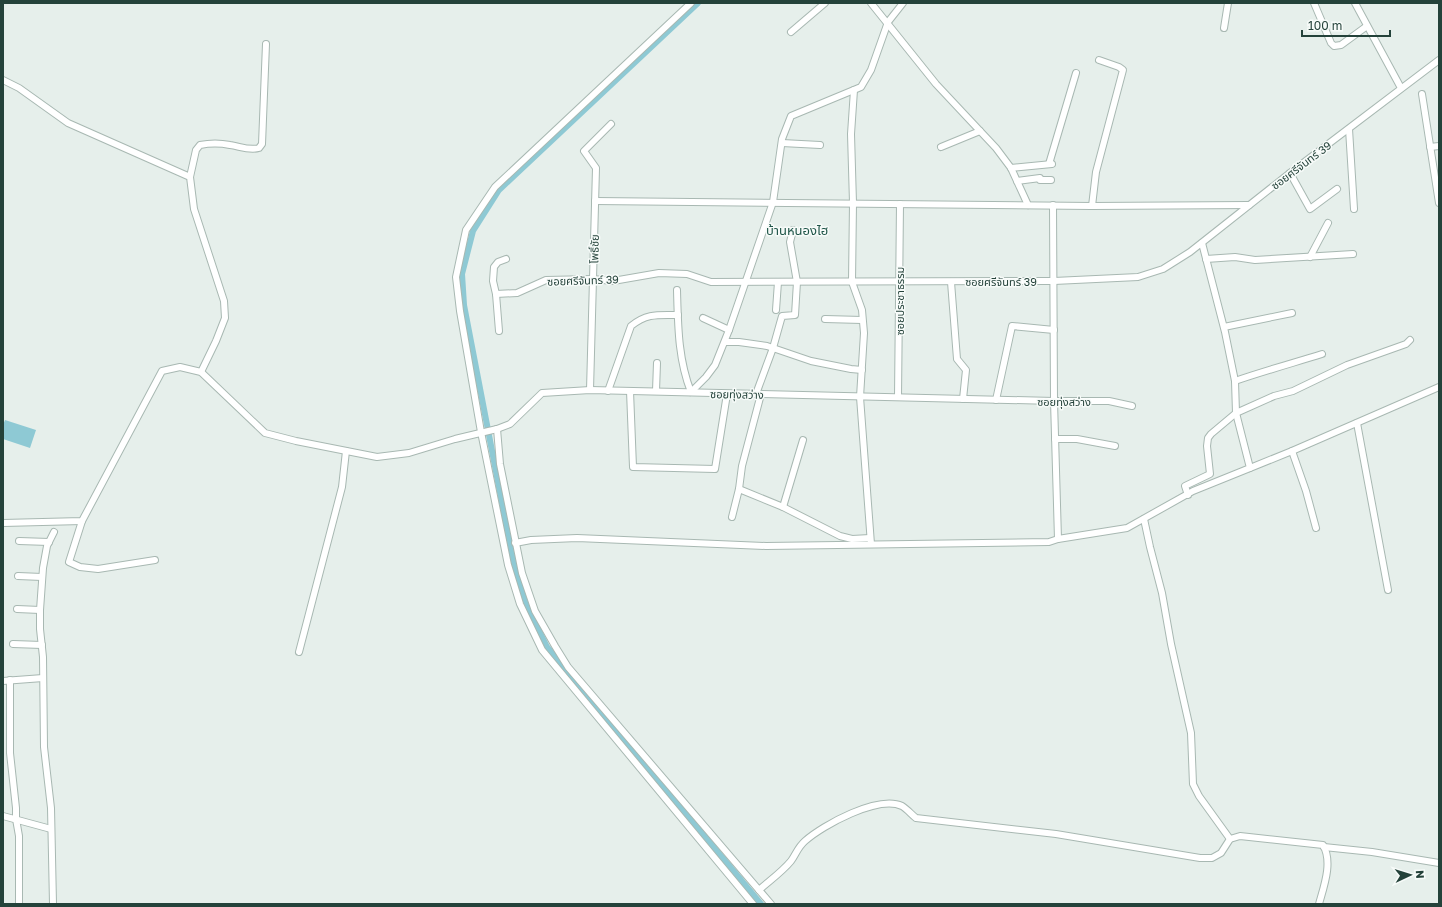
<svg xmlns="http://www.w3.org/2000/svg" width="1442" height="907" font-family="'Golos Text','Noto Sans Thai',sans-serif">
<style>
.water{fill:#8ec9d4}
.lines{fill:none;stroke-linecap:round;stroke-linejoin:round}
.canal{stroke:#8ec9d4;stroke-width:6}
.street-casing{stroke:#a8b8b2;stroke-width:8}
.street{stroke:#fff;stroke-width:6}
.labels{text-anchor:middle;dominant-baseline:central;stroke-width:3;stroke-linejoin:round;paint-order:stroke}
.street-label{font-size:11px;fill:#24423a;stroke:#f7fbf9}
.quarter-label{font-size:13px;fill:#1f5548;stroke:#f7fbf9}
</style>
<rect width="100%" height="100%" fill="#e6efeb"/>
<!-- water -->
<path class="water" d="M5 420 36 430 30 448 3 439V425Z"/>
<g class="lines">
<!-- canal -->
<path class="canal" d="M698 3 499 190 473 231 462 274 464 305 513 560 525 602 547 647 761 904"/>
<!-- street casing -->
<g class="street-casing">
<g id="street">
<path d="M691 3 495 187 466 230 456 277 460 311 481 432 508 565 520 604 542 650 753 904"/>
<path d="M871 3 936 84 996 148 1011 168 1028 205"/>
<path d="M1314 3 1331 43 1334 46 1341 45 1367 26"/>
<path d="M1355 3 1401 88"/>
<path d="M1224 28 1228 3"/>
<path d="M791 32 825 3"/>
<path d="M3 80 19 88 68 123 190 177 194 209 224 301 225 318 216 341 201 372"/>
<path d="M854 90 851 134 853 203 852 282 862 310 864 333 860 397 871 544"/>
<path d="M1422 94 1439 203"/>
<path d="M1349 129 1354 209"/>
<path d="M782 143 820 145"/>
<path d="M941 147 980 131"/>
<path d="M1430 147 1439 146"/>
<path d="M1049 164 1076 73"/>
<path d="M1011 168 1052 164"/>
<path d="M1290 173 1310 209 1337 189"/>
<path d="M190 177 196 150 200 145C210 143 220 143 230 145 239 146 249 151 259 148L262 144 266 44"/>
<path d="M1017 181 1040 178V180H1051"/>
<path d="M595 201 1092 206 1249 205"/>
<path d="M1092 206 1096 172 1123 70 1119 67 1099 60"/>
<path d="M1310 257 1328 223"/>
<path d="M1206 259 1235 257 1255 260 1353 254"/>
<path d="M951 282 957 359 966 370 963 399"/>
<path d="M677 290C678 325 678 359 691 392L706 377 715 365 729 330 773 202 782 139 791 116 861 87 871 70 888 22 903 3"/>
<path d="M496 294 517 293 546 280 593 279 613 281 659 273 687 274 711 282 1054 281 1138 277 1163 269 1190 252 1290 173 1439 60"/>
<path d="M776 310 778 282"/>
<path d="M703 318 729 330"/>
<path d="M825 319 862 320"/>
<path d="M1224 327 1292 313"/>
<path d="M499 331 496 294 493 281 494 267 498 262 506 259"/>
<path d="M725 342H739L767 346 811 361 851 369 862 370"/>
<path d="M1235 381C1264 371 1293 363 1322 354"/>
<path d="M590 390 596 168 584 151 611 124"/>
<path d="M608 391 631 326C647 313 658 315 678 315"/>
<path d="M630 391 633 467 715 469 727 394"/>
<path d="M656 391 657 363"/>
<path d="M756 394 773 348 782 316 795 315 797 282 790 242 793 230"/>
<path d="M898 397 900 204"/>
<path d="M996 400 1012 326 1054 330"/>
<path d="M1357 423 1388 590"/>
<path d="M497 429 500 464 522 573 535 611 555 646 568 667 771 904"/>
<path d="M1055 439H1077L1115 446"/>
<path d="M1292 451 1439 387"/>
<path d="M1250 468 1292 451 1306 491 1316 528"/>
<path d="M739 489 783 507 840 536 852 539 870 538"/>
<path d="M1188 495 1185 486 1210 474 1207 446 1208 438 1211 434 1236 413 1274 396 1293 391 1347 365 1406 344 1410 340"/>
<path d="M783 507 803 440"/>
<path d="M732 517 739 489 742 466 761 394"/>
<path d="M1144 519 1150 547 1162 593 1171 644 1191 733 1193 784 1199 796 1230 839"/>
<path d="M82 521 69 562 80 567 98 569 155 560"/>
<path d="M3 523 82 521 162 371 180 367 201 372 265 433 296 441 377 457 409 453 455 439 497 429 510 424 542 393 590 390 1054 401H1109L1132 406"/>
<path d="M1058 539 1127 528 1193 491 1250 468 1236 413 1235 381 1225 332 1202 243"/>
<path d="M19 541 49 542"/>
<path d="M515 543 531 540 577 538 766 546 1049 542 1058 539 1054 401 1053 205"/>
<path d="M18 576 42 577"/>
<path d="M17 609 40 610"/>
<path d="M13 644 42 645"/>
<path d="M299 652 342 487 346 451"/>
<path d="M10 680V753L16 808V819L19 836V904"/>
<path d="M3 681 43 678"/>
<path d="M3 816 51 829"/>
<path d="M1324 847 1372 852 1439 863"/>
<path d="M759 890C769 881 782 872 791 861 796 854 798 847 805 841 823 825 878 795 902 806 907 809 912 815 916 818L1056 834 1200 858H1212L1221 853 1230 839 1240 836 1323 845C1333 862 1324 886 1319 904"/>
<path d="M53 904 51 808 44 747 43 657 40 629V610L43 568 47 546 54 532"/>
</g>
</g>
<!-- street -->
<use href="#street" class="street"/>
</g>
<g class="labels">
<!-- street labels -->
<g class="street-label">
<text transform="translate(1301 165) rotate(-37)">ซอยศรีจันทร์ 39</text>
<text transform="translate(594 249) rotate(-89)">โพธิ์ชัย</text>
<text transform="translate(583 280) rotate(-2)">ซอยศรีจันทร์ 39</text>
<text x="1001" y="281">ซอยศรีจันทร์ 39</text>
<text transform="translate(899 301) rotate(-90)">ซอยประชาธรรม</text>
<text transform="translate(737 394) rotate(1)">ซอยทุ่งสว่าง</text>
<text x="1064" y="401">ซอยทุ่งสว่าง</text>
</g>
<!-- quarter labels -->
<g class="quarter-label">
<text x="797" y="230">บ้านหนองไฮ</text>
</g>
</g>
<!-- border -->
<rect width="1442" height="907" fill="none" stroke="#24423a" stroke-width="8"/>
<!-- north arrow -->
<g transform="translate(1410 875) rotate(86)" stroke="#f7fbf9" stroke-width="3" paint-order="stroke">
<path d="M0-3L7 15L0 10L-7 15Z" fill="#24423a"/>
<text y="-6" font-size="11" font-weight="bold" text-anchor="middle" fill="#24423a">N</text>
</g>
<!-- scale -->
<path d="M1302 30v6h88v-6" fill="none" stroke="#24423a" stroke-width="2"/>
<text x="1308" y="30" font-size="12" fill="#24423a" stroke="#f7fbf9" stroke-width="3" paint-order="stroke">100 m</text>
</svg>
